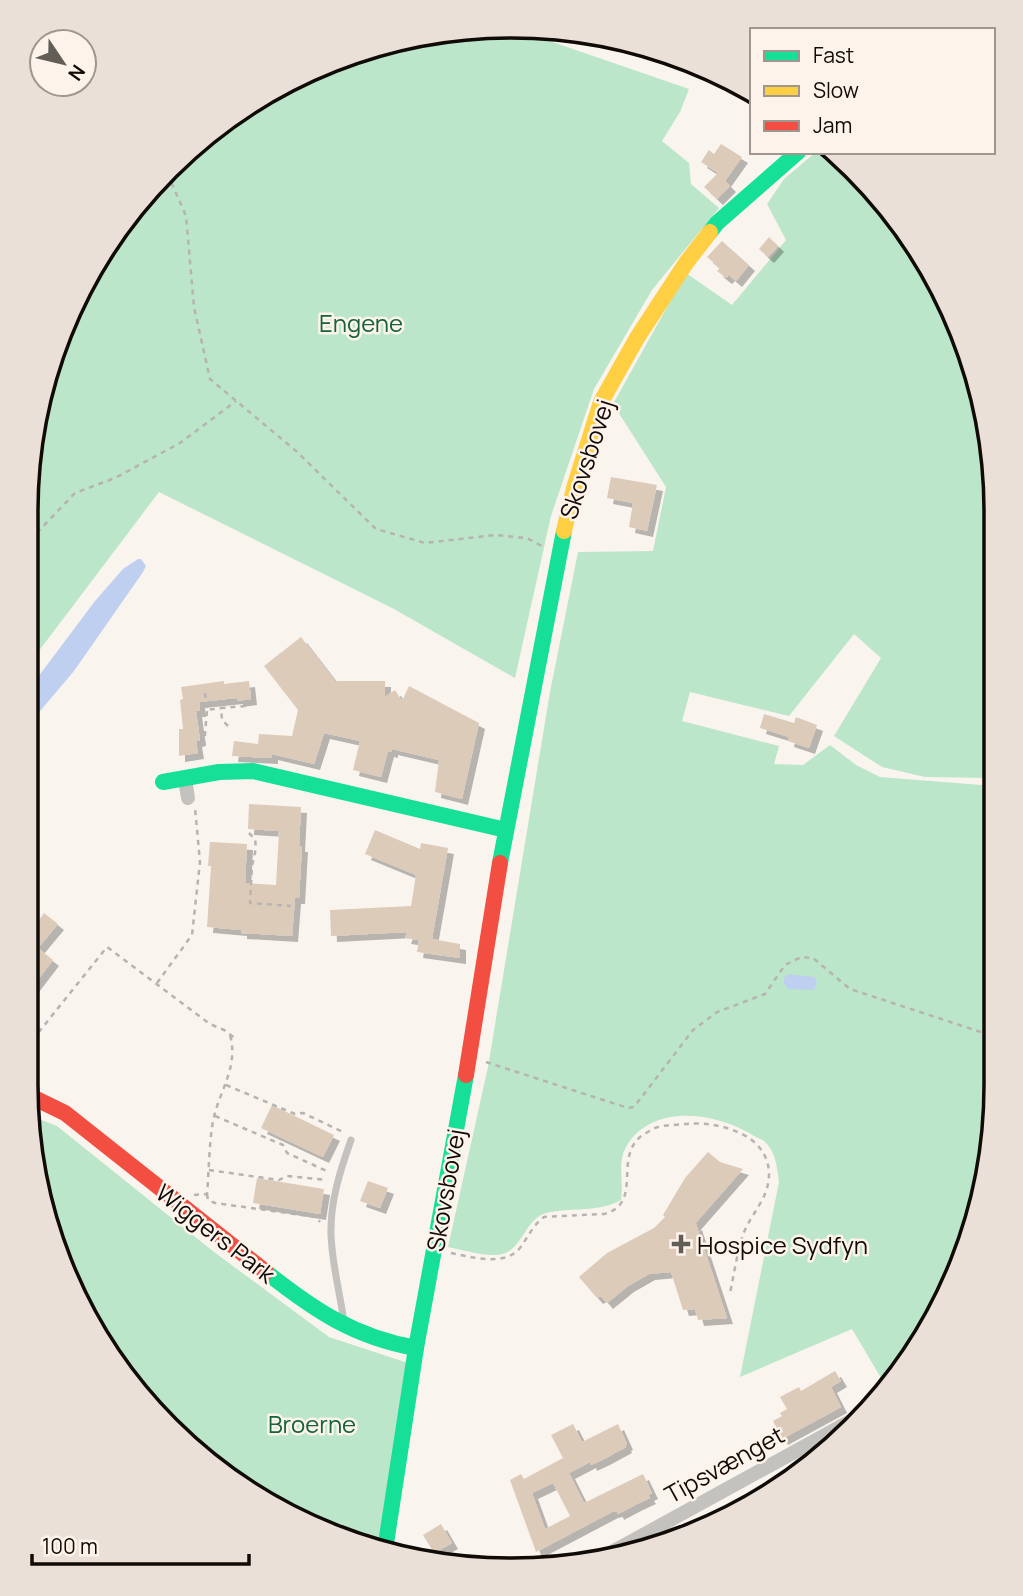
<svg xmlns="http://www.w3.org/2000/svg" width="1023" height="1596" font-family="Manrope,sans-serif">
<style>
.green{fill:#bbe6c9}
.water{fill:#becff0}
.building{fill:#ddcbba;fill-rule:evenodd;filter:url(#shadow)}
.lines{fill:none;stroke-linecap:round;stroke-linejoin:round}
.path{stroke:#b6b3b1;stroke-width:2.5;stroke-dasharray:5 5;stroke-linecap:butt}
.lane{stroke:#c4c2bf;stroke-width:7}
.street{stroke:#c4c2bf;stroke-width:14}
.fast{stroke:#16e098;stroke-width:16}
.slow{stroke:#ffcf43;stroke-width:16}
.jam{stroke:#f24e42;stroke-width:16}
.poi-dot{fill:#625d57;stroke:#fef3ea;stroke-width:2.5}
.labels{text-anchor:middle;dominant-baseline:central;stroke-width:5;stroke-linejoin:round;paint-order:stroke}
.park-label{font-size:24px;fill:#13633f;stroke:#fef3ea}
.street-label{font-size:24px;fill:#100b06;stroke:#fef3ea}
.poi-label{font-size:24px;fill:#100b06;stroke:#fef3ea;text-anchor:start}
.rim{fill:none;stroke:#100b06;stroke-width:3.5}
</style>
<defs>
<filter id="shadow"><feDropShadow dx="6" dy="6" stdDeviation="0" flood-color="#0004"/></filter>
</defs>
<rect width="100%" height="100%" fill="#faf4ee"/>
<!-- green -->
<g class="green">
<path d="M479 27 512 28 689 89 680 112 662 141 689 163 691 184 719 208 652 290 594 389 551 516 515 678 394 609 159 492 29 664 30 448 63 325 146 192 216 127 297 76 386 43Z"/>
<path d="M816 152H837L896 216 947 297 980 386 996 480 994 778 925 777 882 767 834 736 881 658 854 634 789 716 690 692 682 721 779 746 774 764 803 765 830 745 856 765 880 777 994 786 993 1147 960 1271 887 1388 852 1329 740 1377 779 1182C777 1168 776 1152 765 1142 762 1139 755 1137 751 1134 714 1112 651 1103 626 1147 617 1163 624 1182 621 1200 598 1213 571 1207 546 1213 523 1220 523 1253 497 1255 482 1256 463 1250 448 1247L488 1067 550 692 578 552 653 551 666 487 613 404 686 273 732 305 786 240 767 204 784 179Z"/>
<path d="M31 1116 57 1126 214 1252 329 1337 408 1363 381 1549 355 1544 216 1469 108 1354 52 1240Z"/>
<path d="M793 1473 754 1505 673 1538Z"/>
</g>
<!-- water -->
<g class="water">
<path d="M138 559H141L146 566 143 572 74 671 29 724V689L95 601 123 569Z"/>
<path d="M788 974 815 977 817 984 814 990 788 989 784 984V978Z"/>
</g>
<!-- building -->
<g class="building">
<path d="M721 144 742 157 725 181 730 186 717 199 704 187 718 173 701 162 709 150 714 154Z"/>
<path d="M769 237 778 246 768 257 759 249Z"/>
<path d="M722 241 749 265 736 281 729 275 726 278 717 271 720 268 707 257Z"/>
<path d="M611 477 657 485 647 531 629 527 633 503 607 498Z"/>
<path d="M301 637 335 681H385V697L395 690 402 701 409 686 479 723 462 799 435 792 439 760 392 749V752L388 751 381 777 353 770 360 741 324 733 314 764 272 754V758L232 756 234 741 258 744 259 734 292 736 298 710 264 666Z"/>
<path d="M224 681V684L249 681 251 699 237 701V698L199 702 200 711H196L200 740 196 741 198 753 179 756V729H183L180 700 183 699 181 687Z"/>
<path d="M764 714 794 723 796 717 817 725 809 748 788 741 789 737 760 728Z"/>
<path d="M249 804 301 807 299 846H302L299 898H295L292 936 241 933V930L207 927 211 866H208L210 842 247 844 245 883 276 885 279 831 248 829Z"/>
<path d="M375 830 420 849 421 843 448 848 432 939 460 944V958L417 952 419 940 405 938 407 932 331 936 330 910 411 906 416 875 365 854Z"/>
<path d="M44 913 58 924 38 948 53 960 27 994V937Z"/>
<path d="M272 1105 334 1135 323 1157 261 1128Z"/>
<path d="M708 1152 720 1162 743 1169 693 1226 696 1224 727 1318 698 1320 695 1309 683 1310 671 1272 649 1274 628 1286 607 1303 601 1296 597 1298 579 1277 607 1253 654 1228 665 1217 663 1215 685 1178Z"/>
<path d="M257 1178 324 1189 320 1214 253 1203Z"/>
<path d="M368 1181 388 1188 380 1208 360 1201Z"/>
<path d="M835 1371 841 1381 831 1387 841 1407 782 1439 773 1421 782 1416 780 1413 787 1409 780 1397 799 1387 801 1391Z"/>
<path d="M573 1424 582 1442 618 1424 627 1444 625 1445 626 1447 604 1459 591 1465 590 1462 569 1473 584 1503 643 1474 652 1493 648 1495 650 1498 637 1504 618 1514 617 1511 612 1512 536 1552 510 1480 521 1474 524 1479 563 1458 551 1435ZM553 1483 570 1516 545 1529 532 1493Z"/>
<path d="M441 1524 452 1543 434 1553 423 1535Z"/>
</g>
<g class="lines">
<!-- path -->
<g class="path">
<path d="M163 177 172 184 186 216 194 307 210 379 296 451 376 529 425 543 495 535 527 538 542 546"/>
<path d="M30 540 75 493 115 478 180 443 236 401"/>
<path d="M205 693 207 710 221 708"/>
<path d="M228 726 222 720 221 708 246 706"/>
<path d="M204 746 207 710"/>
<path d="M249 833 255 839 256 848 252 866 250 903 291 906"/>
<path d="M157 983 192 935 200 862 195 808"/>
<path d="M26 1048 107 947 210 1024 224 1030 236 1039"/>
<path d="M486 1062 628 1108 634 1107 693 1030 717 1012 765 994 785 965 801 957 813 958 850 989 993 1036"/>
<path d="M226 1085 295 1114 303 1113 343 1132"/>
<path d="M215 1116 283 1145 287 1153 329 1172"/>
<path d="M209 1170 279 1180 287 1176 326 1180"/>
<path d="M207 1194 208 1200 215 1203 316 1217 320 1222"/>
<path d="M194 1195 207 1194C209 1170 209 1145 213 1121 219 1091 239 1067 230 1035"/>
<path d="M451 1253C471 1257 505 1267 520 1248 528 1237 533 1225 544 1217L604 1214C645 1203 611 1156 644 1134 649 1132 653 1128 658 1127 663 1125 669 1126 674 1125 699 1122 719 1123 742 1134 770 1148 776 1176 761 1202 755 1213 747 1223 743 1235 737 1253 734 1274 730 1293"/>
<path d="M340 1536 370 1537"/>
</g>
<!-- lane -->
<path class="lane" d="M344 1322C340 1293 332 1264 331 1235 330 1202 340 1171 351 1140"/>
<!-- street -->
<g class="street">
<path d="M185 779 188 798"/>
<path d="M603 1557 867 1412"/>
</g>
<!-- fast -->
<g class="fast">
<path d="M710 232 717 223 798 152"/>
<path d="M163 782 219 772 253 771 506 830"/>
<path d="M500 863 564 531"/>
<path d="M266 1272C314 1310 354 1337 416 1348"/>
<path d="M385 1550 416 1348 466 1075"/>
</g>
<!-- slow -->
<path class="slow" d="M564 531 574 488 601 402 637 338 686 263 710 232"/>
<!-- jam -->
<g class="jam">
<path d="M466 1075 500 863"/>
<path d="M28 1095 65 1113 266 1272"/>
</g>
</g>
<!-- markers -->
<path class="poi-dot" d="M677.5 1233.5h7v7h7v7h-7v7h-7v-7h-7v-7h7z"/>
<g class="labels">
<!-- park labels -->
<g class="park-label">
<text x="361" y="322">Engene</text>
<text x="312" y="1423">Broerne</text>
</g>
<!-- street labels -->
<g class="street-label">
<text transform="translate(586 459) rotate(-72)">Skovsbovej</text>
<text transform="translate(445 1190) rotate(-80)">Skovsbovej</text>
<text transform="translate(216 1233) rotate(38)">Wiggers Park</text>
<text transform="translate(724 1464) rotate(-29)">Tipsvænget</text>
</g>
<!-- poi labels -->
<g class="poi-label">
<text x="697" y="1244">Hospice Sydfyn</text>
</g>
</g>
<!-- crop -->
<path d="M0 0H1023V1596H0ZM511 38H511A473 473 0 0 1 984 511V1085A473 473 0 0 1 511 1558H511A473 473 0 0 1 38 1085V511A473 473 0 0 1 511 38Z" fill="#ebe0d8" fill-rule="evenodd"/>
<path class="rim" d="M511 38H511A473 473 0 0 1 984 511V1085A473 473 0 0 1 511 1558H511A473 473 0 0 1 38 1085V511A473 473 0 0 1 511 38Z"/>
<!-- legend -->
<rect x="750" y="28" width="245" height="126" fill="#fef3ea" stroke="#9f968f" stroke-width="2"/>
<rect x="764" y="51" width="35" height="10" fill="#16e098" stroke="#9f968f" stroke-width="2"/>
<text x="813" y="63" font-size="21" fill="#100b06">Fast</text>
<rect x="764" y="86" width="35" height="10" fill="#ffcf43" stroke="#9f968f" stroke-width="2"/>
<text x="813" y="98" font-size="21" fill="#100b06">Slow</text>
<rect x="764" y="121" width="35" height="10" fill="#f24e42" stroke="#9f968f" stroke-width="2"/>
<text x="813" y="133" font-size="21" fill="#100b06">Jam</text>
<!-- north arrow -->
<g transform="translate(63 63) rotate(125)"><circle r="33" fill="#fef3ea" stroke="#9f968f" stroke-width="2"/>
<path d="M0-5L12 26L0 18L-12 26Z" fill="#625d57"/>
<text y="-10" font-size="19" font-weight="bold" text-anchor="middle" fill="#100b06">N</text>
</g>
<!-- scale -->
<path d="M32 1554v10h217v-10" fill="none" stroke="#100b06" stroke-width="3.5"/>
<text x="42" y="1554" font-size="21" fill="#100b06" stroke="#fef3ea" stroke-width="5" paint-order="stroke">100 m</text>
</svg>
